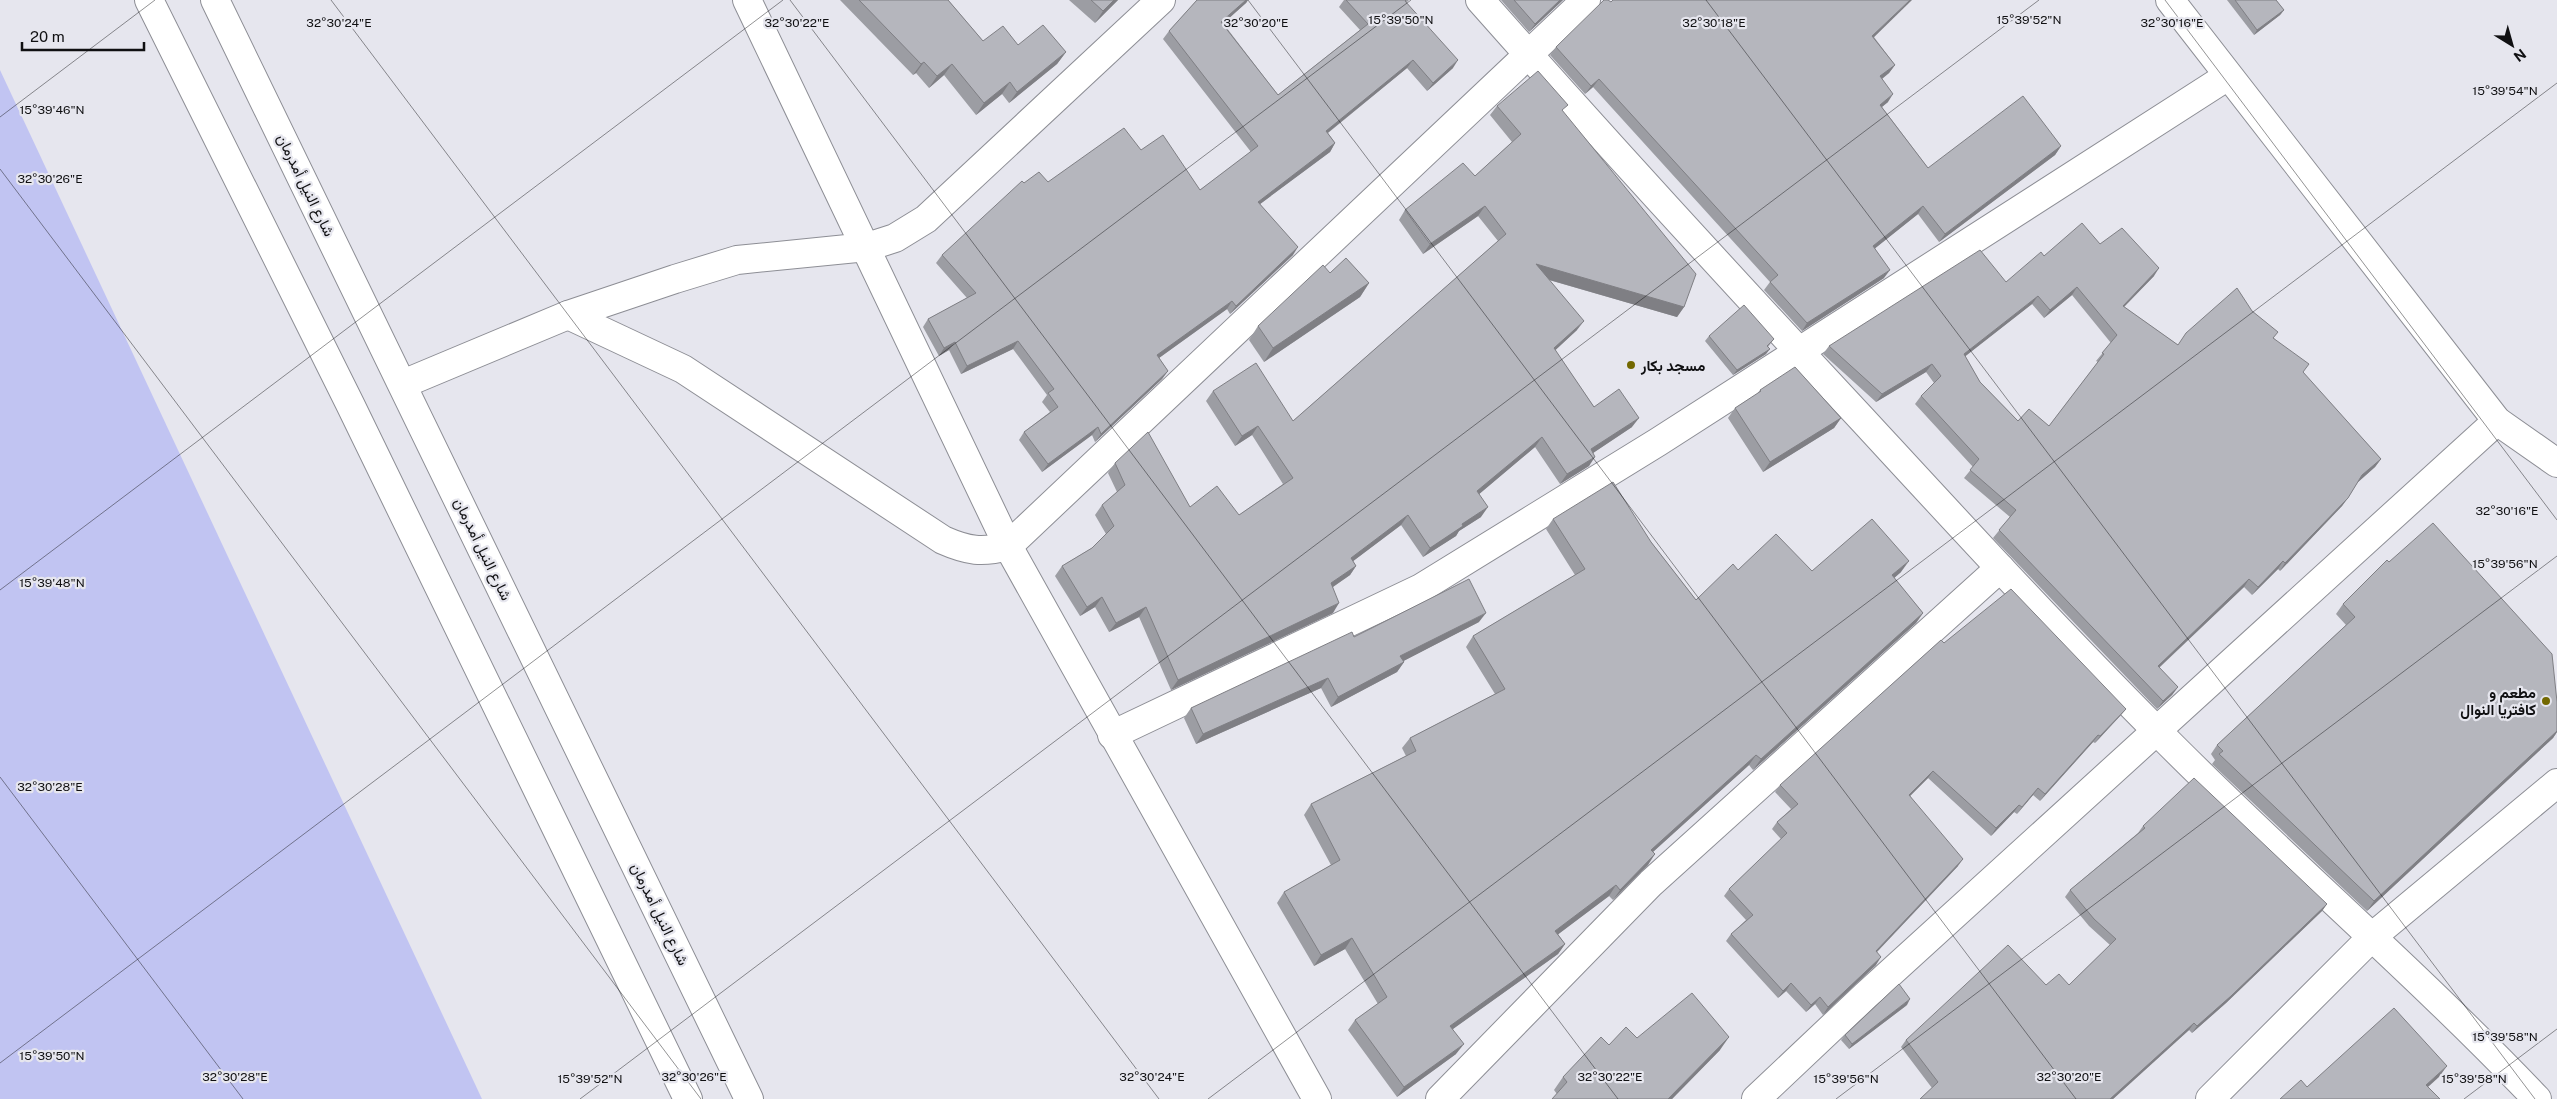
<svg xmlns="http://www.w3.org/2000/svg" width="2557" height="1099" font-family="'Public Sans',Vazirmatn,sans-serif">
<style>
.green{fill:#c1c4f2}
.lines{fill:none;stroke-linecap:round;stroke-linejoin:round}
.minor-casing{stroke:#8d8e95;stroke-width:30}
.major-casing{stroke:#8d8e95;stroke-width:30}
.minor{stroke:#fff;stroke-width:28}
.major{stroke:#fff;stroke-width:28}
.wall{fill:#9c9da3;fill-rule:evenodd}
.shaded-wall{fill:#7f7f84}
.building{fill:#b5b6bd;stroke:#7f7f84;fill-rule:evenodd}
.ticks{fill:none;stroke:#101012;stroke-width:1;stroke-opacity:0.45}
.poi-dot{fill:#736800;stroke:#e6e6ee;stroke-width:2}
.labels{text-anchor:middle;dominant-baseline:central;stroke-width:4.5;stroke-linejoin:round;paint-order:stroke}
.street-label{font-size:15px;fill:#101012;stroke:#e6e6ee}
.poi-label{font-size:15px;font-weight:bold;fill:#101012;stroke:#e6e6ee;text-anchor:start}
.ticks-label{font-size:12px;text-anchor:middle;fill:#101012;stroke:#e6e6ee;stroke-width:4.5;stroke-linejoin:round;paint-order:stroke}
</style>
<rect width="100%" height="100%" fill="#e6e6ee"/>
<!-- green -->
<path class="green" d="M0 70 482 1099H0Z"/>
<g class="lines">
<!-- minor casing -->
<g class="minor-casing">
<g id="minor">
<path d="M747 0 1008 546 1317 1099"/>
<path d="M1480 0C1605 141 1733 281 1862 419 1959 524 2056 630 2157 731 2281 857 2415 971 2537 1099"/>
<path d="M2170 0 2497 421 2557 463"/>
<path d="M568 315 683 369 943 540C968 551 982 553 1008 546L1586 0"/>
<path d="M403 384 568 315 675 279 737 260 867 247 895 238 926 219 1161 0"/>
<path d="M1112 735 1421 588 1658 442 2228 76"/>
<path d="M1440 1099 1651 883 2000 568"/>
<path d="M1756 1099 1865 996 2497 421"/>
<path d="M2210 1099 2373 936 2557 783"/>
</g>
</g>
<!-- major casing -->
<g class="major-casing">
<g id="major">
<path d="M149 0 350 404 688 1099"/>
<path d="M215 0 749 1099"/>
</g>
</g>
<!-- minor -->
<use href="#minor" class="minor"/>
<!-- major -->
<use href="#major" class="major"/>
</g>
<!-- wall -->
<g class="wall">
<path d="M840 0H948L983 41 1018 45 1066 52 1057 64 1009 103 1002 94 976 115 944 75 929 88 916 73 913 75Z"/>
<path d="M1069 0H1118L1095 23Z"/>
<path d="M1197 0H1248L1246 3 1223 23 1278 95 1360 30 1339 7 1344 0H1409L1406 3 1453 68 1427 91 1407 68 1328 133 1335 143 1330 152 1260 204 1293 255 1230 314 1227 309 1159 358 1168 371 1162 379 1095 442 1092 435 1042 472 1019 440 1024 432 1050 412 1042 402 1047 395 1013 349 961 374 949 350 939 356 923 327 928 319 967 298 936 263 942 255 1024 183 1048 182 1141 150 1200 190 1251 152 1163 39 1169 31Z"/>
<path d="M1501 0H1563L1529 32Z"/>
<path d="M2227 0H2276L2284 10 2280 15 2254 35Z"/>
<path d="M1611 2 1874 37 1895 65 1889 73 1882 79 1888 102 1882 107 1928 168 2061 146 2055 155 1939 242 1918 214 1875 248 1884 278 1802 331 1764 290 1770 282 1593 87 1585 94 1550 55 1556 47Z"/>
<path d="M1497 106 1563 112 1684 307 1677 317 1549 280 1577 330 1555 350 1594 407 1632 427 1593 453 1589 466 1560 484 1535 447 1479 494 1481 517 1459 531 1456 536 1423 557 1401 525 1353 561 1356 566 1350 575 1333 587V613L1171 690 1139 617 1109 632 1095 607 1080 616 1055 576 1062 566 1092 548 1106 534 1095 515 1102 505 1117 492 1108 473 1115 463 1190 507 1239 515 1283 484 1252 435 1235 446 1206 401 1213 391 1293 421 1498 241 1478 216 1423 254 1399 220 1405 210 1475 176 1512 142 1490 115Z"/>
<path d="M2100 244 2154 276 2124 307 2178 345 2252 311 2274 338 2303 373 2381 459 2375 467 2358 482 2342 506 2280 571 2278 569 2252 595 2244 587 2159 668 2178 687 2172 695 2157 709 1993 538 2010 517 1964 478 1973 467 1915 404 1921 396 1934 383 1926 372 1876 402 1823 354 1829 346 2006 282 2044 256ZM2072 295 2111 343 2096 361 2098 362 2049 426 2018 421 1980 382 1965 356 2032 304 2044 318Z"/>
<path d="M1330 273 1369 283 1360 297 1264 362 1249 340 1258 326Z"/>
<path d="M1709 336 1774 339 1768 347 1766 354 1733 375 1705 341Z"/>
<path d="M1760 390 1841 418 1834 428 1763 472 1728 418 1735 408 1757 394Z"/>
<path d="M1553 519 1651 542 1696 600 1738 570 1901 572 1894 578 1923 613 1916 623 1753 770 1749 765 1653 852 1648 865 1613 900 1609 896 1558 934 1565 944 1558 954 1453 1029 1456 1054 1397 1097 1348 1030 1355 1020 1378 1004 1345 949 1314 966 1277 903 1284 892 1331 865 1304 815 1311 804 1406 756 1402 748 1410 738 1495 694 1466 647 1473 636 1575 575 1546 529Z"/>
<path d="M2343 604 2557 702V732L2553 738 2367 911 2212 764 2215 760 2211 754 2217 745 2346 625 2336 614Z"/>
<path d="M1479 622 1403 661 1404 662 1397 672 1331 707 1321 688 1196 744 1184 718 1191 708 1354 637Z"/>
<path d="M1944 643 2126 709 2120 716 2095 743 2093 742 2040 801 2033 795 2017 814 2014 812 1991 836 1928 778 1910 796 1958 866 1877 952 1876 965 1823 1015 1815 1004 1806 1012 1786 991 1778 998 1726 941 1731 934 1746 920 1724 896 1729 889 1781 839 1772 829 1777 822 1791 809 1775 792 1780 785Z"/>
<path d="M2143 826 2327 904 2322 911 2226 1003 2192 1033 2189 1030 2113 1099H1920L1932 1088 1901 1047 1906 1040 2046 985H2069L2110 945 2089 926 2065 897 2070 890 2138 833Z"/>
<path d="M1907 1005 1849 1049 1841 1040 1845 1035Z"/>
<path d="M1637 1038 1720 1050 1672 1099H1552L1557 1094 1554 1090 1563 1077 1609 1045Z"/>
</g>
<!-- shaded-wall -->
<g class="shaded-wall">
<path d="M1114 0H1118L1095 23 1103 11Z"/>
<path d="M1246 0H1248L1246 3 1216 30 1221 22Z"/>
<path d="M1560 0H1563L1529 32 1535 24Z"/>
<path d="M1910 0H1912L1867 44 1872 36Z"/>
<path d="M2284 10 2280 15 2254 35 2257 30Z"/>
<path d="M1066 52 1057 64 1009 103 1017 92Z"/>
<path d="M1413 60 1407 68 1320 139 1326 131Z"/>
<path d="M1458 60 1453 68 1427 91 1433 83Z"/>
<path d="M924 62 916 73 913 75 921 64Z"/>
<path d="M952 64 944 75 929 88 937 76Z"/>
<path d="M1895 65 1889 73 1874 85 1880 76Z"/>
<path d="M1599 79 1593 87 1585 94 1591 86Z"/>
<path d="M1010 82 1002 94 976 115 984 103Z"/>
<path d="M1893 94 1888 102 1874 113 1880 105Z"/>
<path d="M1335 143 1330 152 1252 210 1258 202Z"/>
<path d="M2061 146 2055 155 1939 242 1945 234Z"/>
<path d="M1485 206 1478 216 1423 254 1430 244Z"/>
<path d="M1923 206 1918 214 1868 254 1873 246Z"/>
<path d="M1298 247 1293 255 1230 314 1236 306Z"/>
<path d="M1536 264 1684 307 1677 317 1529 274Z"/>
<path d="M2159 268 2154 276 2117 314 2123 306Z"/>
<path d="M1890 270 1884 278 1802 331 1807 323Z"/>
<path d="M1369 283 1360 297 1264 362 1273 348Z"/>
<path d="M2077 287 2072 295 2044 318 2050 310Z"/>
<path d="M2038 296 2032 304 1958 362 1964 354Z"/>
<path d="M1232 301 1227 309 1152 363 1157 355Z"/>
<path d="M1584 321 1577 330 1547 358 1554 348Z"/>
<path d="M1018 341 1013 349 961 374 967 366Z"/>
<path d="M955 342 949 350 939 356 944 348Z"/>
<path d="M1770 349 1766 354 1733 375 1737 370Z"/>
<path d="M1932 364 1926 372 1876 402 1882 394Z"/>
<path d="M1168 371 1162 379 1095 442 1101 434Z"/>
<path d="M1639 418 1632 427 1584 459 1591 449Z"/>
<path d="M1841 418 1834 428 1763 472 1770 462Z"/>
<path d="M1258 426 1252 435 1235 446 1242 436Z"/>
<path d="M1098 427 1092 435 1042 472 1048 464Z"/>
<path d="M1542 437 1535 447 1471 501 1477 491Z"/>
<path d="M1595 457 1589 466 1560 484 1567 474Z"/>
<path d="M2381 459 2375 467 2357 483 2362 475Z"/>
<path d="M2348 498 2342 506 2280 571 2285 563Z"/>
<path d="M1488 507 1481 517 1459 531 1456 536 1423 557 1430 548 1462 524Z"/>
<path d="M1408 515 1401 525 1344 568 1351 558Z"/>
<path d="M1909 561 1901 572 1885 586 1892 575Z"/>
<path d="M2283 561 2278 569 2252 595 2258 587Z"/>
<path d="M1356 566 1350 575 1324 593 1331 583Z"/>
<path d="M2249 579 2244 587 2152 674 2158 666Z"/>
<path d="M1102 597 1095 607 1080 616 1087 607Z"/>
<path d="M1339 603 1333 613 1171 690 1178 680Z"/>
<path d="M1146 607 1139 617 1109 632 1116 623Z"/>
<path d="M1486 613 1479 622 1394 666 1400 656Z"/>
<path d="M1923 613 1916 623 1753 770 1761 759Z"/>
<path d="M1404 662 1397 672 1331 707 1338 697Z"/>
<path d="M1328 678 1321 688 1196 744 1203 734Z"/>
<path d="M2178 687 2172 695 2157 709 2163 701Z"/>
<path d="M2126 709 2120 716 2095 743 2100 736Z"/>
<path d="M2557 731V732L2553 738 2367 911 2374 901Z"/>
<path d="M2098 735 2093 742 2040 801 2045 794Z"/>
<path d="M1756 755 1749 765 1644 860 1651 850Z"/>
<path d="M1933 771 1928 778 1904 802 1909 795Z"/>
<path d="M2038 788 2033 795 2017 814 2022 807Z"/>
<path d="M2019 805 2014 812 1991 836 1996 828Z"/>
<path d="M1655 854 1648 865 1613 900 1620 890Z"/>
<path d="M1963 859 1958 866 1871 958 1876 951Z"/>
<path d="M1616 885 1609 896 1548 942 1555 931Z"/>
<path d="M2327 904 2322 911 2226 1003 2192 1033 2197 1026Z"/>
<path d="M1352 938 1345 949 1314 966 1321 955Z"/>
<path d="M1565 944 1558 954 1443 1036 1450 1026Z"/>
<path d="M1881 957 1876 965 1823 1015 1828 1007Z"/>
<path d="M1791 983 1786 991 1778 998 1783 991Z"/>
<path d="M1820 997 1815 1004 1806 1012 1811 1005Z"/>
<path d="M1910 999 1907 1005 1849 1049 1852 1044Z"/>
<path d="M2194 1023 2189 1030 2113 1099H2110Z"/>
<path d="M1729 1037 1720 1050 1672 1099H1668Z"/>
<path d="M1464 1044 1456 1054 1397 1097 1404 1087Z"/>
<path d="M2447 1066 2439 1077 2418 1096 2426 1085Z"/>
</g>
<!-- building -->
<g class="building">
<path d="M859 0H948L983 41 1003 26 1018 45 1043 25 1066 52 1017 92 1010 82 984 103 952 64 937 76 924 62 921 64Z"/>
<path d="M1091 0H1114L1103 11Z"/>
<path d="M1197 0H1246L1221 22 1278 95 1368 24 1346 0H1406L1405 1 1458 60 1433 83 1413 60 1326 131 1335 143 1258 202 1298 247 1236 306 1232 301 1157 355 1168 371 1101 434 1098 427 1048 464 1024 432 1058 407 1048 393 1054 389 1018 341 967 366 955 342 944 348 928 319 976 293 942 255 1022 181 1024 183 1039 172 1048 182 1124 128 1141 150 1163 135 1200 190 1258 146 1169 31Z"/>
<path d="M1514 0H1560L1535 24Z"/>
<path d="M1604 0H1608L1611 2 1613 0H1910L1872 36 1895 65 1880 76 1893 94 1880 105 1928 168 2023 96 2061 146 1945 234 1923 206 1873 246 1890 270 1807 323 1770 282 1778 275 1599 79 1591 86 1556 47Z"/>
<path d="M2235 0H2276L2284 10 2257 30Z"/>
<path d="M1538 71 1568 105 1562 110 1696 274 1684 307 1536 264 1584 321 1554 348 1594 407 1619 389 1639 418 1591 449 1595 457 1567 474 1542 437 1477 491 1488 507 1462 524 1463 526 1430 548 1408 515 1351 558 1356 566 1331 583 1339 603 1178 680 1146 607 1116 623 1102 597 1087 607 1062 566 1092 548 1114 526 1102 505 1125 485 1115 463 1148 432 1190 507 1217 486 1239 515 1293 478 1258 426 1242 436 1213 391 1256 363 1293 421 1506 234 1485 206 1430 244 1405 210 1463 163 1475 176 1521 134 1497 106Z"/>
<path d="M2082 223 2100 244 2122 228 2159 268 2123 306 2178 345 2186 333 2237 288 2252 311 2278 332 2273 338 2309 364 2303 372 2381 459 2362 475 2348 498 2285 563 2283 561 2258 587 2249 579 2158 666 2178 687 2163 701 1999 530 2016 510 1970 470 1979 459 1921 396 1941 376 1932 364 1882 394 1829 346 1980 250 2006 282 2041 252 2044 256ZM2077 287 2117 335 2102 353 2104 354 2049 426 2029 409 2018 421 1980 382 1964 354 2038 296 2050 310Z"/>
<path d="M1346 258 1369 283 1273 348 1258 326 1323 265 1330 273Z"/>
<path d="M1744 305 1774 339 1767 346 1770 349 1737 370 1709 336Z"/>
<path d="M1795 367 1841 418 1770 462 1735 408 1761 391 1760 390Z"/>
<path d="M1613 482 1651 542 1696 600 1733 564 1738 570 1776 534 1812 571 1872 519 1909 561 1892 575 1923 613 1761 759 1756 755 1651 850 1655 854 1620 890 1616 885 1555 931 1565 944 1450 1026 1464 1044 1404 1087 1355 1020 1387 997 1352 938 1321 955 1284 892 1340 860 1311 804 1416 751 1410 738 1505 689 1473 636 1585 569 1553 519Z"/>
<path d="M2433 523 2552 654 2557 702V731L2374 901 2219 754 2223 751 2217 745 2355 617 2343 604 2387 560 2389 562Z"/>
<path d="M1469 579 1486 613 1400 656 1404 662 1338 697 1328 678 1203 734 1191 708 1352 632 1354 637Z"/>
<path d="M2011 589 2126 709 2100 736 2098 735 2045 794 2038 788 2022 807 2019 805 1996 828 1933 771 1909 795 1963 859 1876 951 1881 957 1828 1007 1820 997 1811 1005 1791 983 1783 991 1731 934 1753 915 1729 889 1787 833 1777 822 1798 804 1780 785 1941 640 1944 643Z"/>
<path d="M2194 778 2327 904 2231 996 2197 1026 2194 1023 2110 1099H1920L1938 1082 1906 1040 2008 945 2046 985 2059 974 2069 985 2116 939 2094 919 2070 890 2145 828 2143 826Z"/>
<path d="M1899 984 1910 999 1852 1044 1845 1035Z"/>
<path d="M1692 993 1729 1037 1668 1099H1552L1567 1082 1563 1077 1601 1037 1609 1045 1626 1027 1637 1038Z"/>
<path d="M2394 1008 2447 1066 2426 1085 2440 1099H2280L2301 1080 2307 1087Z"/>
</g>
<!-- ticks -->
<path class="ticks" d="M331 0 1159 1099M790 0 1618 1099M1248 0 2076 1099M1706 0 2535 1099M2165 0 2557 520M0 117 155 0M0 169 701 1099M0 590 783 0M0 777 243 1099M0 1063 1411 0M580 1099 2039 0M1208 1099 2557 83M1836 1099 2557 556M2464 1099 2557 1029"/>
<!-- markers -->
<g class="poi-dot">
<circle cx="1631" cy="365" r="5"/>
<circle cx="2546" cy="701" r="5"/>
</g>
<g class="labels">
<!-- street labels -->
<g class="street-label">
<text transform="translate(306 185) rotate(64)">شارع النيل أمدرمان</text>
<text transform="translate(483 549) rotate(64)">شارع النيل أمدرمان</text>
<text transform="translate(660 914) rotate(64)">شارع النيل أمدرمان</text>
</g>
<!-- poi labels -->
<g class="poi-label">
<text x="1641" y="365">مسجد بكار</text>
<text x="2536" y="692" text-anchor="end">مطعم و<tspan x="2536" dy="17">كافتريا النوال</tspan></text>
</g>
</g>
<g class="ticks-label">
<text x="1401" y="24">15°39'50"N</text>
<text x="2029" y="24">15°39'52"N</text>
<text x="339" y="27">32°30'24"E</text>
<text x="1256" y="27">32°30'20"E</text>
<text x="1714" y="27">32°30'18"E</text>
<text x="2172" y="27">32°30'16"E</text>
<text x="797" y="27">32°30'22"E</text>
<text x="2505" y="95">15°39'54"N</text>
<text x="52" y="114">15°39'46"N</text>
<text x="50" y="183">32°30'26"E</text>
<text x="2507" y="515">32°30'16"E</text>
<text x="2505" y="568">15°39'56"N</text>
<text x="52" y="587">15°39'48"N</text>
<text x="50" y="791">32°30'28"E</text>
<text x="2505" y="1041">15°39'58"N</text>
<text x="52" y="1060">15°39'50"N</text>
<text x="235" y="1081">32°30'28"E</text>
<text x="694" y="1081">32°30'26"E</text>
<text x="1152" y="1081">32°30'24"E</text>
<text x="1610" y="1081">32°30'22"E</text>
<text x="2069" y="1081">32°30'20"E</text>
<text x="590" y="1083">15°39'52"N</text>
<text x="1846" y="1083">15°39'56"N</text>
<text x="2474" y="1083">15°39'58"N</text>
</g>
<!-- north arrow -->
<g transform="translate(2512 45) rotate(143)" stroke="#e6e6ee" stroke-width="4" paint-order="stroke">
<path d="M0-4L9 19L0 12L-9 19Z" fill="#101012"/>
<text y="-8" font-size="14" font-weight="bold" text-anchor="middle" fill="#101012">N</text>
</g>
<!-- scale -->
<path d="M22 42v8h122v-8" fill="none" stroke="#101012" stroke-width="2.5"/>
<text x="30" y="42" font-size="15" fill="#101012" stroke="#e6e6ee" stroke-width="4" paint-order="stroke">20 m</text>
</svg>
